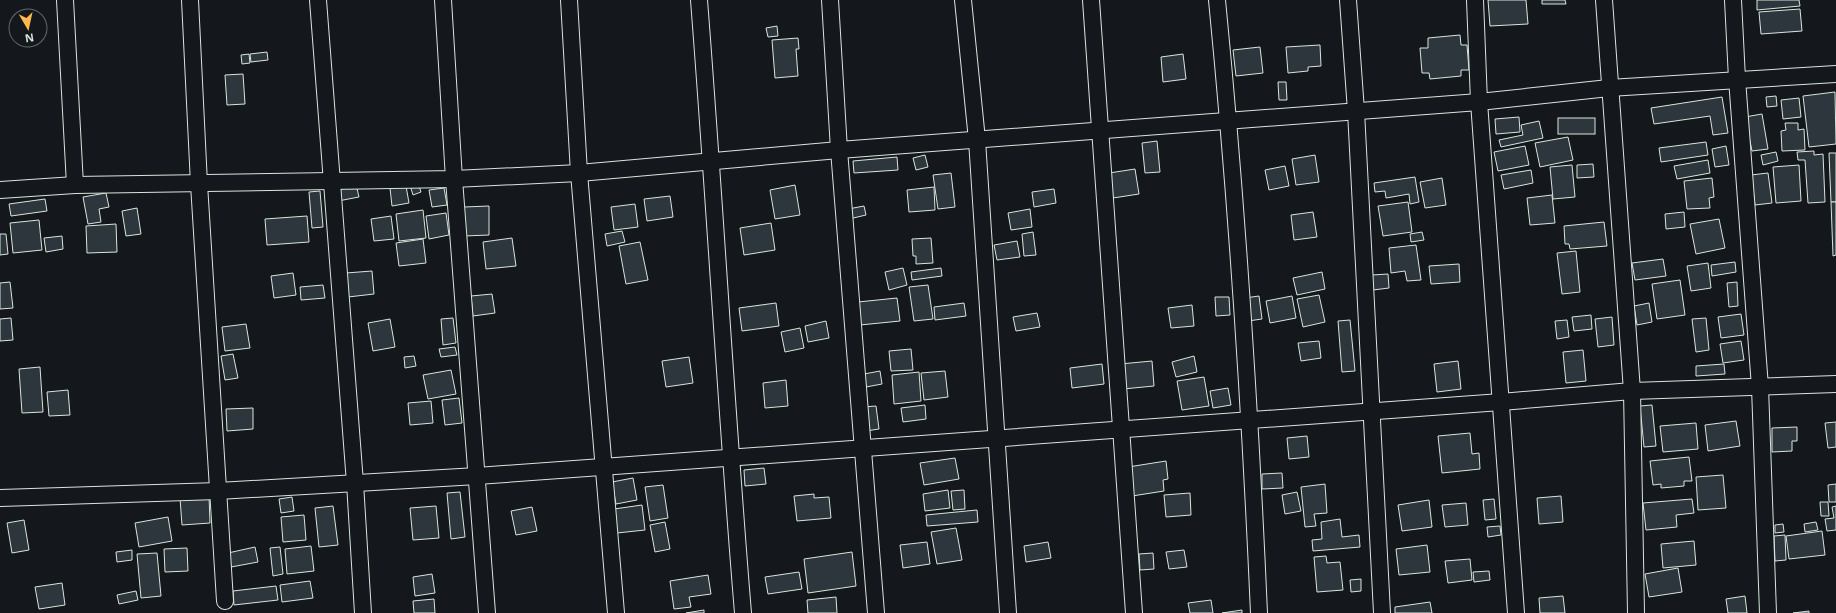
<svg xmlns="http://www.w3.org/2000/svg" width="1836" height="613" font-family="'Noto Sans',sans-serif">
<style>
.building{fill:#2c363c;stroke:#d8e6dc}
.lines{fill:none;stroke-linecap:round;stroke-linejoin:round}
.minor-casing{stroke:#d8e6dc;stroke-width:18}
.minor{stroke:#14181c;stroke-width:16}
</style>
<rect width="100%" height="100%" fill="#14181c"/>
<!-- building -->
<g class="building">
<path d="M1488 0H1526L1528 24 1490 26Z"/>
<path d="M1542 0H1565L1566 4H1542Z"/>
<path d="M1757 0H1799L1800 6 1757 10Z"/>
<path d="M1800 9 1802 31 1761 34 1759 12Z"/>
<path d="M777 26 778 36 768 37 766 28Z"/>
<path d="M1460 35 1461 45H1467L1469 70H1461V76L1430 79 1429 73H1422L1420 48H1428V38Z"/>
<path d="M798 38 799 49H796L798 76 775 78 772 40Z"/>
<path d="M1320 45 1321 66 1308 67V71L1288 73 1286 47Z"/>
<path d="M1260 47 1263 73 1236 76 1233 50Z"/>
<path d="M267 52 268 60 251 62 250 54Z"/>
<path d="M249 54 250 63 242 64 241 55Z"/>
<path d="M1183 54 1186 79 1163 82 1161 57Z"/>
<path d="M243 74 245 104 227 105 225 75Z"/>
<path d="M1278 82H1286L1287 100H1279Z"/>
<path d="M1835 92 1836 144 1809 147 1803 96Z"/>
<path d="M1776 96 1777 106 1767 107 1766 97Z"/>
<path d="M1722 97 1728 133 1713 135 1710 116 1654 124 1651 108Z"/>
<path d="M1799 98 1801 117 1783 119 1781 100Z"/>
<path d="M1762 114 1768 149 1752 151 1745 117Z"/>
<path d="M1519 117 1520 132 1496 134 1495 119Z"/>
<rect x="1558" y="118" width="37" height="16"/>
<path d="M1539 121 1543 138 1501 147 1499 140 1523 135 1521 125Z"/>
<path d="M1785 123H1798V130L1804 129 1805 150 1782 151 1781 131 1786 130Z"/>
<path d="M1568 137 1573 160 1540 167 1535 143Z"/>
<path d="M1157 141 1160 172 1145 173 1142 143Z"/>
<path d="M1706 142 1708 155 1661 162 1659 148Z"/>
<path d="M1525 146 1529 165 1498 171 1494 152Z"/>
<path d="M1726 146 1729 165 1715 167 1712 149Z"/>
<path d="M1814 151V155L1823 154 1825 202 1808 203 1805 160H1798L1797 152Z"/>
<path d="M1776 152 1778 161 1763 165 1761 155Z"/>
<path d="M1829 153H1836V202H1831Z"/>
<path d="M925 155 928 167 916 170 913 158Z"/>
<path d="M1315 155 1319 182 1296 185 1292 159Z"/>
<path d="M897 157 898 170 854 173 853 161Z"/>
<path d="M1708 160 1710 173 1677 179 1674 166Z"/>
<path d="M1593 164 1594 177 1577 178V165Z"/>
<path d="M1572 165 1575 197 1553 199 1550 167Z"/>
<path d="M1799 165 1801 201 1776 203 1773 167Z"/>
<path d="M1285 166 1289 186 1269 190 1265 170Z"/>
<path d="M1135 169 1139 194 1113 198 1109 173Z"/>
<path d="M1531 170 1533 183 1504 189 1501 175Z"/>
<path d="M951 173 955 207 938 209 933 175Z"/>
<path d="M1768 173 1772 203 1755 205 1751 175Z"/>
<path d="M1415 177 1419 202 1410 204 1409 194 1386 198 1385 191 1375 192 1374 183Z"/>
<path d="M1442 178 1446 205 1425 208 1420 182Z"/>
<path d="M1712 178 1714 197 1709 198 1710 208 1687 209 1684 181Z"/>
<path d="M418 183 421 192 413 195 410 185Z"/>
<path d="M356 184 359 197 338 201 336 187Z"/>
<path d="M795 185 800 215 775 219 770 190Z"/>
<path d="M406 186 409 203 392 206 390 188Z"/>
<path d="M934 187 935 210 909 212 907 190Z"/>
<path d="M444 188 447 205 432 207 429 190Z"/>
<path d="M1054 189 1056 203 1034 207 1032 192Z"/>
<path d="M320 191 323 227 312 228 309 192Z"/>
<path d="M106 193 109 207 99 209 101 222 88 224 83 197Z"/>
<path d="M1552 195 1555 223 1530 225 1527 198Z"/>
<path d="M670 196 673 217 647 221 644 199Z"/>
<path d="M45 199 47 211 11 216 9 204Z"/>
<path d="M1408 202 1412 232 1383 236 1378 206Z"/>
<path d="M1831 202H1836V255L1833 256Z"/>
<path d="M635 204 638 227 614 230 611 207Z"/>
<path d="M489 206V235L464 236V207Z"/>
<path d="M864 206 866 215 849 219 848 209Z"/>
<path d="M137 208 141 234 126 236 122 211Z"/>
<path d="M1030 209 1032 227 1011 230 1008 213Z"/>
<path d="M423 210 426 238 399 241 396 214Z"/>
<path d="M1313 212 1317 237 1294 240 1291 215Z"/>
<path d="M1684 212 1685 227 1666 229 1665 214Z"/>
<path d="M446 213 449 235 429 239 426 216Z"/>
<path d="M307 216 309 242 267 245 265 219Z"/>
<path d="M391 216 394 239 374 241 371 219Z"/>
<path d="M1719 219 1725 248 1696 254 1690 224Z"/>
<path d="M39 220 42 250 13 253 10 223Z"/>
<path d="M1604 222 1607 246 1570 249 1569 244H1565L1564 226Z"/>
<path d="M771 223 775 250 744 255 740 228Z"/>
<path d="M116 224 117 252 87 253 86 226Z"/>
<path d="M622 231 625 242 607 246 605 234Z"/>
<path d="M1033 232 1036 255 1024 256 1022 234Z"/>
<path d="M1422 232 1424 240 1411 242 1410 234Z"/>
<path d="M0 234H6L8 254 0 255Z"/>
<path d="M62 236 63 249 46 252 44 238Z"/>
<path d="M512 238 516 266 486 269 483 242Z"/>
<path d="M931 238 933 263 916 264V256H913L912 239Z"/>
<path d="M423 239 426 263 399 266 396 243Z"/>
<path d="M1017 241 1020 257 997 260 994 245Z"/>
<path d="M640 242 648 280 626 284 619 246Z"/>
<path d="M1416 245 1421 280 1407 281 1405 271 1391 273 1389 248Z"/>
<path d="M1576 251 1580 292 1562 294 1557 253Z"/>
<path d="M1663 259 1666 276 1635 280 1632 263Z"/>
<path d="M1735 262 1736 272 1712 276 1711 265Z"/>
<path d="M1708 263 1711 288 1691 291 1687 266Z"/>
<path d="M1459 264 1460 282 1431 284 1429 266Z"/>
<path d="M903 268 907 285 889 290 885 272Z"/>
<path d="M941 268 942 276 912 280 911 272Z"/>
<path d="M372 271 374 294 348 297 346 273Z"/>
<path d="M1322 272 1325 289 1297 295 1293 278Z"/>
<path d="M293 273 296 295 274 298 271 276Z"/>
<path d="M1388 274 1389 288 1373 290 1372 275Z"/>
<path d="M1680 280 1685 315 1657 319 1652 284Z"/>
<path d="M10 282 13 308 0 309V283Z"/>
<path d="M1737 282 1738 306 1729 307 1727 283Z"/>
<path d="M323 285 325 298 301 300 300 287Z"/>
<path d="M928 285 933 319 914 321 909 287Z"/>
<path d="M492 294 495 313 473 316 471 296Z"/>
<path d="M1319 295 1325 322 1303 327 1297 299Z"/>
<path d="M1259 296 1262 319 1248 321 1245 298Z"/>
<path d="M1292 296 1296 318 1270 323 1266 301Z"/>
<path d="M1215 297H1229L1230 315 1216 316Z"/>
<path d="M897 298 900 321 860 325 858 302Z"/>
<path d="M776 303 779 326 742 331 739 308Z"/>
<path d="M964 303 966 316 935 320 934 307Z"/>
<path d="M1649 303 1652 322 1637 325 1634 306Z"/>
<path d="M1192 305 1194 326 1171 328 1168 308Z"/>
<path d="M1037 313 1040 327 1016 331 1013 317Z"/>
<path d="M1741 314 1744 335 1721 338 1718 317Z"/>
<path d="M1591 315 1592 329 1574 331 1572 317Z"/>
<path d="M1612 317 1614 345 1598 347 1595 319Z"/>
<path d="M11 318 13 340 0 341V319Z"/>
<path d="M453 318 456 343 443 345 441 319Z"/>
<path d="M1706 318 1709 350 1696 352 1692 319Z"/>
<path d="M390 319 395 347 373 351 368 323Z"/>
<path d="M1350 320 1355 371 1342 372 1338 321Z"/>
<path d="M1567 320 1569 337 1557 339 1555 321Z"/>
<path d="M826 321 829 338 808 342 805 326Z"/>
<path d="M246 324 250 348 225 351 222 327Z"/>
<path d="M800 328 804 348 785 352 781 332Z"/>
<path d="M1319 341 1321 358 1301 361 1298 343Z"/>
<path d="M1741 341 1744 360 1723 363 1720 344Z"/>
<path d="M455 347 457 355 441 357 439 349Z"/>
<path d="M911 349 913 370 891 371 889 351Z"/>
<path d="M1583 350 1586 381 1566 383 1563 352Z"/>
<path d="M233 354 238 378 225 380 221 356Z"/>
<path d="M414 356 416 366 405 368 404 357Z"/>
<path d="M1194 356 1197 372 1176 377 1172 362Z"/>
<path d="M689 357 693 383 666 387 662 361Z"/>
<path d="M1152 361 1154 386 1123 389 1120 364Z"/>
<path d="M1458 361 1461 389 1437 392 1434 364Z"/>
<path d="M1102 364 1104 384 1072 388 1070 368Z"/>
<path d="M1724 364 1725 374 1696 376V366Z"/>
<path d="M40 367 43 412 22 413 19 369Z"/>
<path d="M451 370 456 394 428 399 423 375Z"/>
<path d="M880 371 882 384 866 387 864 374Z"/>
<path d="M945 371 948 397 924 400 921 373Z"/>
<path d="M919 372 921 401 894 404 892 375Z"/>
<path d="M1204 377 1209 406 1182 410 1177 381Z"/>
<path d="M786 380 788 406 765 408 763 383Z"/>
<path d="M1228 388 1231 405 1213 408 1210 391Z"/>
<path d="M68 390 70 415 49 416 47 392Z"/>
<path d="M459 398 462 423 445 425 442 400Z"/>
<path d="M431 401 433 423 410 425 408 403Z"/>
<path d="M925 405 926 419 903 422 901 408Z"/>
<path d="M1652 405 1656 446 1644 447 1640 406Z"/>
<path d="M876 406 879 429 866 431 863 407Z"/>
<path d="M253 408V429L227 431 226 409Z"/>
<path d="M1736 421 1740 446 1708 451 1705 425Z"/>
<path d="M1836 422V447L1828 448 1825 423Z"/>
<path d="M1696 423 1698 449 1663 452 1660 426Z"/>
<path d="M1797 427V441H1792V451L1772 452V428Z"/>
<path d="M1470 433 1472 454 1479 453 1480 469 1442 473 1438 436Z"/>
<path d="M1307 436 1309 457 1289 459 1287 438Z"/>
<path d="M1689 457 1692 481H1684V486L1661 488V484L1653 485 1650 461Z"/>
<path d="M955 458 959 479 924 485 920 463Z"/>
<path d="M1166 461 1168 479 1163 480 1164 491 1132 496 1128 467Z"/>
<path d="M764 468 766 484 745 486 744 470Z"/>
<path d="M1282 473 1283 488 1262 489V474Z"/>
<path d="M1723 475 1726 508 1698 510 1696 477Z"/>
<path d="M633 478 637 500 616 504 612 482Z"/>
<path d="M1325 484 1327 513 1314 514 1316 526 1305 527 1301 487Z"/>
<path d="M1836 484V502H1829L1828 485Z"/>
<path d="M663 485 668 518 650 521 645 487Z"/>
<path d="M948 490 950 508 925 511 923 494Z"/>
<path d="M964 490 965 509 953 510 951 491Z"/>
<path d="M460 492 465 537 451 539 447 493Z"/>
<path d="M1297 492 1301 511 1285 514 1282 495Z"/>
<path d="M1190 493 1191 515 1166 517 1164 495Z"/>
<path d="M814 494V498L829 497 831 518 797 521 794 496Z"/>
<path d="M209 496 210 523 182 525 180 498Z"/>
<path d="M1561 496 1563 522 1539 524 1537 498Z"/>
<path d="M292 497 294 511 281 513 279 499Z"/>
<path d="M1494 499 1496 519 1485 520 1483 500Z"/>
<path d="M1692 499 1694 513 1676 515 1677 527 1646 530 1643 503Z"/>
<path d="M1429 500 1432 527 1402 531 1398 505Z"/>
<path d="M1820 502H1828L1829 516H1821Z"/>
<path d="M1466 503 1468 525 1445 527 1442 505Z"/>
<path d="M642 505 645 530 617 533 614 509Z"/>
<path d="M333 506 338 545 319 547 315 508Z"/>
<path d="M436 506 439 538 413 540 410 508Z"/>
<path d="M1836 506V530L1827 531 1825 519 1834 518 1832 507Z"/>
<path d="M532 507 537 531 516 535 511 511Z"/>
<path d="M977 510 978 522 927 526 926 515Z"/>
<path d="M304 515 306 540 283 542 281 517Z"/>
<path d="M168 517 172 541 139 547 135 523Z"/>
<path d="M1340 519 1342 537 1359 535 1360 547 1313 551 1312 540 1322 539 1321 522Z"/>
<path d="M24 520 29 550 12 553 7 523Z"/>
<path d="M665 522 670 549 655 552 650 525Z"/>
<path d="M1816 522 1818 530 1805 532 1804 524Z"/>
<path d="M1783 524 1784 532 1775 533V525Z"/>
<path d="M1500 526 1501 535 1488 537 1487 527Z"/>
<path d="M956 528 962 560 937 564 931 532Z"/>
<path d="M1822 531 1825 555 1789 559 1786 536Z"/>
<path d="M1785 535 1786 560 1775 561 1774 536Z"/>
<path d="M1694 541 1696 565 1663 568 1661 544Z"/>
<path d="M927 542 930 564 903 568 900 545Z"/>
<path d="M1048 542 1051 558 1026 562 1024 546Z"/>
<path d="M1427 545 1430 572 1399 575 1396 549Z"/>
<path d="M311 546 314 571 287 574 285 549Z"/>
<path d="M255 547 258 562 231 567 228 553Z"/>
<path d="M280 547 283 574 273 576 270 548Z"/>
<path d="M187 548 188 571 165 572 164 549Z"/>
<path d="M132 550V560L117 562 116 552Z"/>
<path d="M1184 550 1187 567 1169 569 1166 552Z"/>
<path d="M852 552 856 586 808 593 804 559Z"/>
<path d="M157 553 161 596 141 598 137 554Z"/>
<path d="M1153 553 1154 569 1140 570 1139 554Z"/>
<path d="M1326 556 1327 563 1340 562 1343 590 1317 592 1314 557Z"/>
<path d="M1470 559 1472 580 1448 583 1445 561Z"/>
<path d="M1678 568 1682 592 1649 597 1645 574Z"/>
<path d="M1489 571 1490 580 1474 582 1473 572Z"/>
<path d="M799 572 802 589 768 594 765 577Z"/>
<path d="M432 574 435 593 415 596 413 577Z"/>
<path d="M708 575 711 594 689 597 691 607 674 609 670 581Z"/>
<path d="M1361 579V591L1351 592 1350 580Z"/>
<path d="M310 581 313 598 282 602 280 585Z"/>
<path d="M62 583 65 605 39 609 35 587Z"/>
<path d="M276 586 278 600 234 605 233 591Z"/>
<path d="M136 591 138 600 119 604 117 595Z"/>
<path d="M1563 596 1565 613H1540L1539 598Z"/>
<path d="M1745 596 1747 613H1728L1726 599Z"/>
<path d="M836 597 837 613H808L807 600Z"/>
<path d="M434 599 435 613H414L413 601Z"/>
<path d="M1211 600 1213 613H1190L1188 603Z"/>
<path d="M1430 602 1432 613H1395V607Z"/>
<path d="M704 610V613H686Z"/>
<path d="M1242 610V613H1222Z"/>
<path d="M1809 611V613H1793Z"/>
</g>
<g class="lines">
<!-- minor casing -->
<g class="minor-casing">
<g id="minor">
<path d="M65 0 75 185"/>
<path d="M190 0 199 184 225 601"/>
<path d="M318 0 355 483 363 613"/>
<path d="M443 0 454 179 487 613"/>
<path d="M569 0 579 173 616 613"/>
<path d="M699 0C715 204 726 409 743 613"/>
<path d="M830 0 839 150 876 613"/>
<path d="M963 0 977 140 1008 613"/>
<path d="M1091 0 1134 613"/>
<path d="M1217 0C1237 204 1250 408 1259 613"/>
<path d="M1348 0 1356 111 1382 613"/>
<path d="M1475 0 1479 102 1516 613"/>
<path d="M1604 0 1632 391 1636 613"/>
<path d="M1733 0 1737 79 1760 387 1768 613"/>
<path d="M0 190 75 185 454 179 579 173 839 150 1479 102 1609 88 1836 74"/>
<path d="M0 498 218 491 477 476 1501 402 1632 391 1836 384"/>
</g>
</g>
<!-- minor -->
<use href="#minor" class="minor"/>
</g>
<!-- north arrow -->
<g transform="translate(28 28) rotate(171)"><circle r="19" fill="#14181c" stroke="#626a69"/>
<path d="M0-3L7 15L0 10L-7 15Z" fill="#ffb74d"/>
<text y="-6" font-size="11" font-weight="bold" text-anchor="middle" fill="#d8e6dc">N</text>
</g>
</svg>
